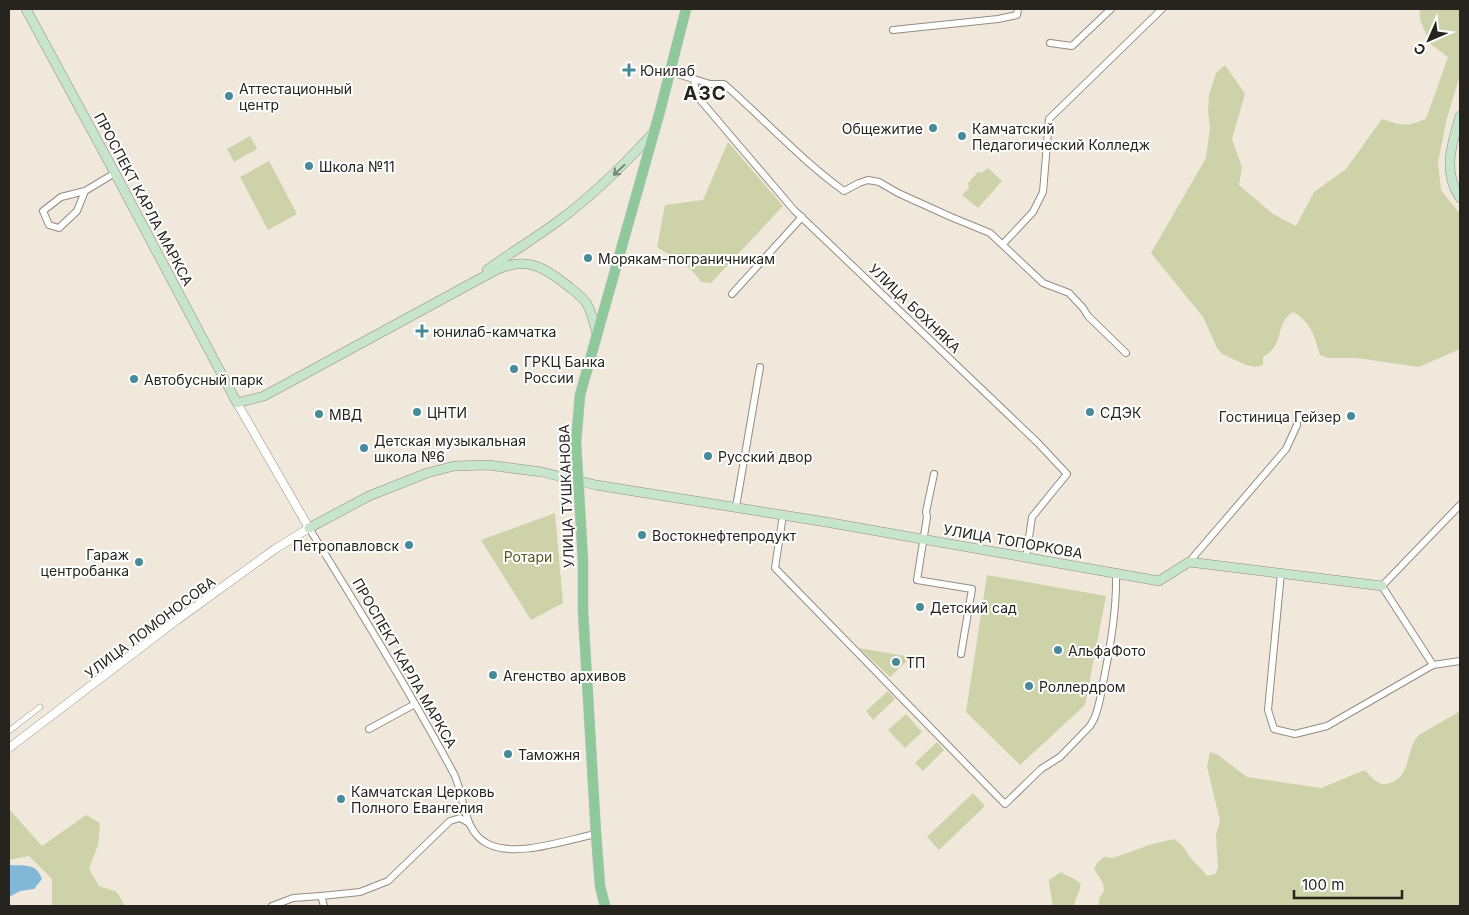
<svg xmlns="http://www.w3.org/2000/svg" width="1469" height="915" font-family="Inter,sans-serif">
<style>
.green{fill:#cdd2a9}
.water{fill:#82b8d7}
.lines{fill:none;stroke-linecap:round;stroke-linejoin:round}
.pedestrian-casing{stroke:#948c81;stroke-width:6}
.minor-casing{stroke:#948c81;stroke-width:8}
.tertiary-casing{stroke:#948c81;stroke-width:9}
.secondary-casing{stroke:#948c81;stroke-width:10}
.primary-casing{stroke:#cbcac9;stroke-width:11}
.pedestrian{stroke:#fff;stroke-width:5}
.minor{stroke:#fff;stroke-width:6}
.tertiary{stroke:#fff;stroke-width:8}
.secondary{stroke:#c7e4cc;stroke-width:9}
.primary{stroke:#8fc89a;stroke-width:10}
.oneway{stroke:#778476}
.poi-dot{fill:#478a99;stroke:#fff;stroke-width:2}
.labels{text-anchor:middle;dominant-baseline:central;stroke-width:4;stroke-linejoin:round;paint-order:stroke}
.poi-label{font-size:14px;fill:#27231f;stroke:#fff;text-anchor:start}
.street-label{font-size:14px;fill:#27231f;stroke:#fff}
.park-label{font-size:14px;fill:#565a1e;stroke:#fff}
.district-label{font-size:19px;font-weight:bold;letter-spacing:1px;fill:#27231f;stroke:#fff}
</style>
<rect width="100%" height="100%" fill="#f1e8dc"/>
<!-- green -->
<g class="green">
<path d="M1420 9H1460V75L1447 118 1438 162 1441 190 1460 214V349L1419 367 1357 358H1327L1320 355C1314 336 1312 323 1293 312 1275 322 1285 346 1263 357V365L1255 367 1246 365 1222 354 1217 348 1203 317 1151 253 1206 158 1210 127 1208 111 1209 95 1216 73 1225 65 1245 94 1232 139 1242 167 1239 185 1273 214 1296 226 1314 192 1346 169 1382 119C1403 126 1405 127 1426 119L1448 57 1428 42C1426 28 1418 24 1420 9Z"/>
<path d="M250 136 257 149 234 162 227 149Z"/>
<path d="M728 142 783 206 711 283 701 282C691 265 673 258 657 247L665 205 703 200Z"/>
<path d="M269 161 297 214 268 230 240 177Z"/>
<path d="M988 168 1002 181 978 208 962 195 969 188 968 183 978 172 982 173Z"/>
<path d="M555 513 563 603 531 620 481 540Z"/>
<path d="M987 575 1106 596 1085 705 1020 765 966 712Z"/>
<path d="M859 648 911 657 890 677Z"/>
<path d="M888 691 895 699 873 720 866 711Z"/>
<path d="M1460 711V906H1098L1100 897 1104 890 1103 883 1094 869 1098 862 1104 857 1113 858 1152 844 1174 839C1184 845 1184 849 1190 857 1195 864 1202 868 1207 876L1215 874 1218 868 1216 835 1220 821 1207 767 1210 752 1218 755 1247 777 1321 788 1365 770C1372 778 1378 787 1390 783 1412 776 1405 749 1419 735Z"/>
<path d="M906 714 922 732 905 748 888 730Z"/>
<path d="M937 742 944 750 923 771 915 763Z"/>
<path d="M973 793 985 806 939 850 927 837Z"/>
<path d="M9 809 42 846 86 815 100 823 98 845 89 869 99 886 117 892 125 906H52V879L29 856 9 860Z"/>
<path d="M1061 872C1068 877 1074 877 1081 884 1079 893 1075 898 1074 906H1052C1053 901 1049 888 1049 880Z"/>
</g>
<!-- water -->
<path class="water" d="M11 865C26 866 36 863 42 879L34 889 20 891 9 897V866Z"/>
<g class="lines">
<!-- pedestrian casing -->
<g class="pedestrian-casing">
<path id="pedestrian" d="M9 731 40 707"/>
</g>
<!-- minor casing -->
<g class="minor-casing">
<g id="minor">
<path d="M893 30 998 19 1017 15 1018 9"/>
<path d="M1050 43 1072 46 1111 9"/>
<path d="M670 72 694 79 696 95 794 210 1038 443 1067 474 1032 517 1026 558"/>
<path d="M694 79 710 84H724C764 119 801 160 844 191L859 183 868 180 879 182 898 193 951 217 990 233 1043 283 1069 293 1083 308 1088 316 1126 353"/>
<path d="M85 191 61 197 43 211 49 225 59 228 77 211 85 191 115 173"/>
<path d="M1003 244 1033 212 1043 192 1049 119 1162 9"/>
<path d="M732 294 802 217"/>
<path d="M934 474 926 512 927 517 917 580 972 589 961 654"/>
<path d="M736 507 760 367"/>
<path d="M783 515 775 568 1005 804 1041 769 1060 757 1090 726 1094 719C1100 706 1101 692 1104 678 1111 644 1117 609 1116 574"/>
<path d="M309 528C359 609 409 690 454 774 465 796 462 831 488 844 517 858 565 840 596 834"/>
<path d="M1189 562 1286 449 1297 425V415"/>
<path d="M1281 573 1268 710 1274 729 1295 734 1327 726 1433 665 1460 661"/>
<path d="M1433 665 1382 586 1460 505"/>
<path d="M369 729 415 704"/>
<path d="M272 906 293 898 321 896"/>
<path d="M324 906 321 896 360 892 388 881 450 821 460 818 469 823"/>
</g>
</g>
<!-- tertiary casing -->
<g class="tertiary-casing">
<path id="tertiary" d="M9 748 177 620 275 549 309 528 237 403"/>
</g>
<!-- secondary casing -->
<g class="secondary-casing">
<g id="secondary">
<path d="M26 9 117 177 237 403 264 396 494 271C525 256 543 266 568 286 574 291 583 297 587 304 592 313 594 324 597 334"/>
<path d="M1460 116C1452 144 1442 171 1460 198"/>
<path d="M487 270C510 253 534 239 557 222 592 196 623 166 652 134"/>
<path d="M309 528 369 496 427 473 454 466 488 465 542 472 596 485 826 522 1159 581 1189 562 1382 586"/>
</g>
</g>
<!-- primary casing -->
<g class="primary-casing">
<path id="primary" d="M605 906 600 886 596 834 583 611V561L576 442 580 395 660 111 686 9"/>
</g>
<!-- pedestrian -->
<use href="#pedestrian" class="pedestrian"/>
<!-- minor -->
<use href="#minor" class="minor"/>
<!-- tertiary -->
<use href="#tertiary" class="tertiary"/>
<!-- secondary -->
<use href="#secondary" class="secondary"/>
<!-- primary -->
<use href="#primary" class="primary"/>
</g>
<!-- one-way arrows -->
<defs><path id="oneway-shaft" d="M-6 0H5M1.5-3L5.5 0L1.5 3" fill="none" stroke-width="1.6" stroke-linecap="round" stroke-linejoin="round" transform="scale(1.25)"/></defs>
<use class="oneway" href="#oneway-shaft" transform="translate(619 170) rotate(137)"/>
<!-- markers -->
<g class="poi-dot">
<path d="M626.5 62.5h5v5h5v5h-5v5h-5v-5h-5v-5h5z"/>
<circle cx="229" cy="96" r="5"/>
<circle cx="933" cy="128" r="5"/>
<circle cx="962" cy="136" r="5"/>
<circle cx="309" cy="166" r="5"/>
<circle cx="588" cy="258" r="5"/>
<path d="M419.5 323.5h5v5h5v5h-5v5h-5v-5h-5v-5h5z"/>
<circle cx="514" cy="369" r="5"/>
<circle cx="134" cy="379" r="5"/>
<circle cx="417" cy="412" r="5"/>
<circle cx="1090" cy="412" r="5"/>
<circle cx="319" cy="414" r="5"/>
<circle cx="1351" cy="416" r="5"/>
<circle cx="364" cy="448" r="5"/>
<circle cx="708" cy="456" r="5"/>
<circle cx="642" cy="535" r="5"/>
<circle cx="409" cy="545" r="5"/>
<circle cx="139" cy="562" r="5"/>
<circle cx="920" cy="607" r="5"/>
<circle cx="1058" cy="650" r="5"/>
<circle cx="896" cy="662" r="5"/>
<circle cx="493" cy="675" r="5"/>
<circle cx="1029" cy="686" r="5"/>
<circle cx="508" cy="754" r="5"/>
<circle cx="341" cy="799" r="5"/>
</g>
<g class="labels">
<!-- poi labels -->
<g class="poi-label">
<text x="640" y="70">Юнилаб</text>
<text x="239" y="88">Аттестационный<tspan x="239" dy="16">центр</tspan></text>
<text x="923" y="128" text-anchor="end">Общежитие</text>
<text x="972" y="128">Камчатский<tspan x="972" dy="16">Педагогический Колледж</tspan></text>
<text x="319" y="166">Школа №11</text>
<text x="598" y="258">Морякам-пограничникам</text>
<text x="433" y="331">юнилаб-камчатка</text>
<text x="524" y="361">ГРКЦ Банка<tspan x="524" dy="16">России</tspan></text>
<text x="144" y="379">Автобусный парк</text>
<text x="427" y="412">ЦНТИ</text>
<text x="1100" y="412">СДЭК</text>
<text x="329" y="414">МВД</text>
<text x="1341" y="416" text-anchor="end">Гостиница Гейзер</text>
<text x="374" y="440">Детская музыкальная<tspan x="374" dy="16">школа №6</tspan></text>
<text x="718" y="456">Русский двор</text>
<text x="652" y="535">Востокнефтепродукт</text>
<text x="399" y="545" text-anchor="end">Петропавловск</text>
<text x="129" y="554" text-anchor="end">Гараж<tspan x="129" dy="16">центробанка</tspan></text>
<text x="930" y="607">Детский сад</text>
<text x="1068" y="650">АльфаФото</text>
<text x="906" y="662">ТП</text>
<text x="503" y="675">Агенство архивов</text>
<text x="1039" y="686">Роллердром</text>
<text x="518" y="754">Таможня</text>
<text x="351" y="791">Камчатская Церковь<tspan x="351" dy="16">Полного Евангелия</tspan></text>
</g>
<!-- street labels -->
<g class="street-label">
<text transform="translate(144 199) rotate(62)">ПРОСПЕКТ КАРЛА МАРКСА</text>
<text transform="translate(915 308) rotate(44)">УЛИЦА БОХНЯКА</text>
<text transform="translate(566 496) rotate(-92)">УЛИЦА ТУШКАНОВА</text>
<text transform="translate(1013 541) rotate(10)">УЛИЦА ТОПОРКОВА</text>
<text transform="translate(150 627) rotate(-37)">УЛИЦА ЛОМОНОСОВА</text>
<text transform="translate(405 663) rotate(60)">ПРОСПЕКТ КАРЛА МАРКСА</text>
</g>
<!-- park labels -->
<g class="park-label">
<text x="528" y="556">Ротари</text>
</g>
<!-- district labels -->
<g class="district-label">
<text x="705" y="93">АЗС</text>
</g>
</g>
<!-- border -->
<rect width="1469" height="915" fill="none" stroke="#27231f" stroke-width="20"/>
<!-- north arrow -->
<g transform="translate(1429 40) rotate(225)" stroke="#ffffff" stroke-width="4" paint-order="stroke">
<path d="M0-4L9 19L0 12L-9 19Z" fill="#27231f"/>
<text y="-8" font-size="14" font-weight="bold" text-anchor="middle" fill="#27231f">С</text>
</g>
<!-- scale -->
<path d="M1294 890v8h108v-8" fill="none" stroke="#27231f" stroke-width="2.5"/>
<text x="1302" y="890" font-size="15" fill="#27231f" stroke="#ffffff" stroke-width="4" paint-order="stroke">100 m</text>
</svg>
